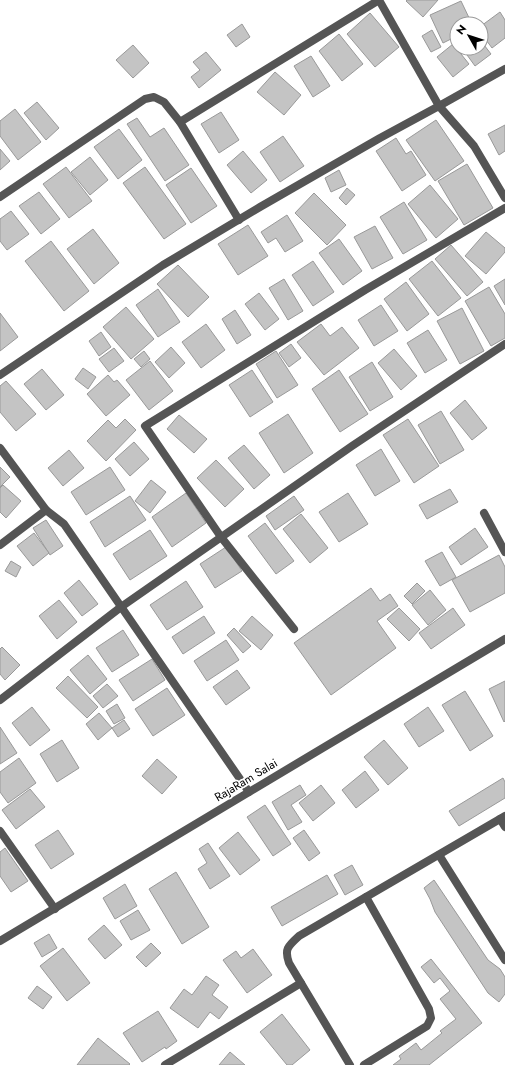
<svg xmlns="http://www.w3.org/2000/svg" width="505" height="1065" font-family="Jost,sans-serif">
<style>
.building{fill:#c4c4c4;stroke:#999}
.lines{fill:none;stroke-linecap:round;stroke-linejoin:round}
.service{stroke:#555;stroke-width:8}
.minor{stroke:#555;stroke-width:8}
.tertiary{stroke:#555;stroke-width:8}
.labels{text-anchor:middle;dominant-baseline:central;stroke-width:3.5;stroke-linejoin:round;paint-order:stroke}
.street-label{font-size:12px;fill:#000;stroke:#fff}
</style>
<rect width="100%" height="100%" fill="#fff"/>
<!-- building -->
<g class="building">
<path d="M407 0H438L423 17 406 1Z"/>
<path d="M461 1 472 24H457V36L443 43 430 15Z"/>
<path d="M500 12 505 20V38L492 48 481 33V26Z"/>
<path d="M370 13 399 47 375 67 347 34Z"/>
<path d="M242 24 250 37 236 47 227 35Z"/>
<path d="M432 30 441 47 431 52 422 36Z"/>
<path d="M339 34 363 64 342 81 319 51Z"/>
<path d="M481 41 491 54 475 66 462 48H481Z"/>
<path d="M453 44 469 64 453 77 437 57Z"/>
<path d="M133 45 149 63 133 78 116 60Z"/>
<path d="M206 52 221 70 199 88 191 77 200 70 193 62Z"/>
<path d="M311 56 330 86 313 97 294 66Z"/>
<path d="M275 72 301 95 284 115 257 92Z"/>
<path d="M37 102 59 128 46 140 24 113Z"/>
<path d="M15 109 41 142 18 160 0 136V121Z"/>
<path d="M221 112 239 140 219 153 201 124Z"/>
<path d="M137 118 150 137 164 128 189 165 165 181 127 124Z"/>
<path d="M436 120 464 161 435 181 406 140Z"/>
<path d="M505 125V151L499 155 488 134Z"/>
<path d="M119 129 142 160 118 179 94 147Z"/>
<path d="M283 136 304 166 280 182 260 152Z"/>
<path d="M396 138 406 154 411 151 426 175 402 191 376 151Z"/>
<path d="M0 149 10 161 0 170Z"/>
<path d="M243 151 267 180 251 193 227 165Z"/>
<path d="M90 157 108 180 90 195 71 172Z"/>
<path d="M467 164 493 208 464 225 438 181Z"/>
<path d="M66 167 92 201 69 218 43 184Z"/>
<path d="M145 167 186 224 164 239 123 183Z"/>
<path d="M191 168 217 206 191 223 166 185Z"/>
<path d="M339 170 346 185 331 192 325 178Z"/>
<path d="M430 185 458 219 436 238 408 204Z"/>
<path d="M347 188 355 195 346 205 339 198Z"/>
<path d="M39 192 60 219 41 234 19 206Z"/>
<path d="M314 193 346 225 327 245 295 213Z"/>
<path d="M404 202 427 240 403 254 380 217Z"/>
<path d="M11 211 29 234 7 250 0 241V219Z"/>
<path d="M287 215 303 241 285 252 276 238 268 243 261 232Z"/>
<path d="M248 225 268 256 238 275 218 244Z"/>
<path d="M375 226 393 258 372 269 354 237Z"/>
<path d="M93 229 119 263 94 284 67 249Z"/>
<path d="M486 232 505 248V252L486 274 465 256Z"/>
<path d="M339 239 362 271 343 285 319 253Z"/>
<path d="M51 241 89 291 64 311 25 261Z"/>
<path d="M451 245 483 282 467 296 435 259Z"/>
<path d="M313 261 334 292 313 306 292 275Z"/>
<path d="M432 261 461 298 438 316 409 279Z"/>
<path d="M178 265 209 297 188 317 157 284Z"/>
<path d="M284 279 303 311 288 320 269 288Z"/>
<path d="M505 279V305L494 286Z"/>
<path d="M406 282 429 314 407 331 384 299Z"/>
<path d="M489 287 505 314V338L491 346 465 301Z"/>
<path d="M158 289 180 322 158 337 136 305Z"/>
<path d="M259 293 279 319 265 330 245 304Z"/>
<path d="M381 305 398 331 374 346 358 320Z"/>
<path d="M126 307 154 339 131 359 103 327Z"/>
<path d="M462 308 484 351 460 364 437 321Z"/>
<path d="M235 310 251 335 237 344 222 319Z"/>
<path d="M0 313 18 337 0 351Z"/>
<path d="M206 324 225 350 201 368 182 342Z"/>
<path d="M321 324 330 336 342 327 359 348 324 375 297 342Z"/>
<path d="M428 330 447 360 425 373 407 343Z"/>
<path d="M101 332 111 347 99 356 89 341Z"/>
<path d="M291 344 301 358 289 367 279 353Z"/>
<path d="M171 347 185 363 169 378 155 362Z"/>
<path d="M114 348 124 361 109 372 99 359Z"/>
<path d="M394 349 417 376 401 390 378 363Z"/>
<path d="M144 351 150 359 141 367 134 359Z"/>
<path d="M276 351 298 385 277 398 256 364Z"/>
<path d="M150 361 173 391 149 410 126 380Z"/>
<path d="M372 362 393 397 370 411 349 377Z"/>
<path d="M83 368 96 377 88 389 75 379Z"/>
<path d="M42 369 64 395 46 410 24 384Z"/>
<path d="M252 370 273 402 250 417 229 385Z"/>
<path d="M339 370 368 414 340 432 312 389Z"/>
<path d="M108 375 114 382 117 380 130 395 106 416 87 394Z"/>
<path d="M6 381 36 414 16 431 0 412V386Z"/>
<path d="M465 400 487 428 472 440 450 413Z"/>
<path d="M441 411 464 450 440 464 418 425Z"/>
<path d="M288 414 313 453 284 473 259 433Z"/>
<path d="M179 415 207 439 194 453 167 429Z"/>
<path d="M125 419 136 430 106 461 87 441 108 420 116 428Z"/>
<path d="M408 419 439 466 414 483 383 435Z"/>
<path d="M134 442 149 459 130 476 115 459Z"/>
<path d="M244 445 270 475 254 489 228 458Z"/>
<path d="M381 449 400 481 375 496 356 465Z"/>
<path d="M69 450 84 468 63 486 48 468Z"/>
<path d="M216 460 244 489 225 507 197 478Z"/>
<path d="M0 467 10 477 0 487Z"/>
<path d="M110 467 125 490 86 515 71 492Z"/>
<path d="M151 480 166 492 150 513 135 501Z"/>
<path d="M3 485 21 501 6 518 0 512V488Z"/>
<path d="M450 489 458 502 427 519 419 505Z"/>
<path d="M186 493 206 523 172 547 152 517Z"/>
<path d="M348 493 368 524 339 542 319 512Z"/>
<path d="M130 496 146 520 105 547 90 522Z"/>
<path d="M294 496 304 510 275 530 266 516Z"/>
<path d="M301 514 328 548 310 563 283 529Z"/>
<path d="M46 520 63 546 50 555 33 528Z"/>
<path d="M265 523 294 561 276 574 248 536Z"/>
<path d="M475 528 488 547 461 565 449 547Z"/>
<path d="M150 530 167 556 130 580 113 554Z"/>
<path d="M34 533 49 553 33 566 17 546Z"/>
<path d="M226 547 242 571 215 588 200 564Z"/>
<path d="M442 552 456 577 440 586 425 561Z"/>
<path d="M499 555 505 567V593L470 612 452 580Z"/>
<path d="M11 561 21 567 16 577 5 571Z"/>
<path d="M79 580 98 604 82 616 64 593Z"/>
<path d="M186 581 203 607 167 630 150 605Z"/>
<path d="M417 583 425 591 412 604 404 596Z"/>
<path d="M371 588 380 601 390 594 398 606 377 621 396 648 331 695 294 643Z"/>
<path d="M430 590 446 610 428 625 412 605Z"/>
<path d="M59 600 77 622 57 639 39 616Z"/>
<path d="M399 608 420 629 409 641 387 619Z"/>
<path d="M453 608 465 625 431 649 419 633Z"/>
<path d="M204 616 215 633 183 654 172 637Z"/>
<path d="M252 616 273 635 261 650 239 631Z"/>
<path d="M234 628 251 646 243 653 227 635Z"/>
<path d="M123 630 139 655 112 672 96 648Z"/>
<path d="M226 640 239 660 207 681 194 661Z"/>
<path d="M2 647 20 665 5 680 0 674V649Z"/>
<path d="M88 655 107 679 90 694 70 670Z"/>
<path d="M152 659 165 680 133 701 119 680Z"/>
<path d="M237 670 250 688 226 705 213 687Z"/>
<path d="M68 676 98 707 87 718 56 688Z"/>
<path d="M505 681V721L504 722 489 689Z"/>
<path d="M107 684 118 696 103 708 93 696Z"/>
<path d="M167 688 185 715 153 736 135 709Z"/>
<path d="M465 691 493 736 470 751 442 705Z"/>
<path d="M117 704 125 718 114 724 106 711Z"/>
<path d="M32 707 50 730 30 746 12 723Z"/>
<path d="M428 707 444 731 419 747 404 724Z"/>
<path d="M99 713 112 728 98 740 86 724Z"/>
<path d="M124 720 130 729 118 737 112 728Z"/>
<path d="M0 727 17 753 0 764Z"/>
<path d="M62 740 79 768 57 782 40 754Z"/>
<path d="M384 740 408 768 388 785 364 757Z"/>
<path d="M19 758 36 783 8 803 0 792V772Z"/>
<path d="M157 759 177 777 162 794 142 776Z"/>
<path d="M365 771 379 790 356 808 342 790Z"/>
<path d="M503 778 505 782V798L459 826 449 811Z"/>
<path d="M300 785 306 795 291 805 302 822 288 830 272 802Z"/>
<path d="M321 785 335 803 313 821 299 803Z"/>
<path d="M30 789 45 807 16 829 2 810Z"/>
<path d="M265 805 291 844 273 856 247 817Z"/>
<path d="M58 830 74 854 51 869 35 845Z"/>
<path d="M304 830 320 853 309 861 293 838Z"/>
<path d="M238 832 260 860 240 875 219 848Z"/>
<path d="M208 843 230 876 210 889 198 869 207 863 199 849Z"/>
<path d="M5 848 28 881 11 892 0 876V852Z"/>
<path d="M352 865 363 885 345 895 334 875Z"/>
<path d="M176 872 209 927 182 944 149 889Z"/>
<path d="M327 875 338 894 282 926 271 907Z"/>
<path d="M434 880 488 960 500 969 505 977V994L499 1002 488 993 435 912 430 899 424 888Z"/>
<path d="M125 884 137 906 115 919 103 898Z"/>
<path d="M138 910 150 930 131 940 120 921Z"/>
<path d="M104 925 122 945 105 959 88 939Z"/>
<path d="M49 934 57 948 42 957 34 943Z"/>
<path d="M151 943 161 953 146 967 136 957Z"/>
<path d="M63 948 90 983 67 1001 40 966Z"/>
<path d="M253 949 272 975 247 993 223 960 236 951 241 958Z"/>
<path d="M431 959 482 1023 429 1065H393L401 1059 399 1056 416 1043 421 1050 442 1033 440 1031 456 1019 440 999 450 991 440 978 434 983 421 967Z"/>
<path d="M206 976 219 985 212 995 228 1007 219 1019 210 1012 198 1028 170 1008 184 989 192 995Z"/>
<path d="M37 986 52 997 43 1009 28 998Z"/>
<path d="M158 1011 177 1041 166 1049 165 1047 142 1062 123 1033Z"/>
<path d="M282 1014 310 1050 292 1065H287L260 1032Z"/>
<path d="M98 1038 130 1064 129 1065H77Z"/>
<path d="M230 1052 245 1065H219Z"/>
</g>
<g class="lines">
<!-- service -->
<g class="service">
<path d="M500 819 505 827"/>
<path d="M439 855 505 960"/>
<path d="M364 1065 427 1026 431 1018 429 1009 366 897"/>
</g>
<!-- minor -->
<g class="minor">
<path d="M180 122 379 0 439 106 505 69"/>
<path d="M0 197 145 99 154 97 164 102 180 122 239 220"/>
<path d="M0 375 163 265 260 207 380 138 439 106 474 146 505 198"/>
<path d="M0 448 46 510 0 545"/>
<path d="M46 510 64 524 249 792"/>
<path d="M484 513 505 552"/>
<path d="M294 629 221 537 145 426 365 290 505 208"/>
<path d="M0 700 121 607 352 446 505 344"/>
<path d="M0 831 55 909"/>
<path d="M165 1065 301 983"/>
<path d="M350 1065 289 963C284 949 288 946 299 936L505 816"/>
</g>
<!-- tertiary -->
<path class="tertiary" d="M0 941 505 639"/>
</g>
<g class="labels">
<!-- street labels -->
<g class="street-label">
<text transform="translate(246 780) rotate(-31)">RajaRam Salai</text>
</g>
</g>
<!-- north arrow -->
<g transform="translate(469 36) rotate(309)"><circle r="19" fill="#ffffff" stroke="#999999"/>
<path d="M0-3L7 15L0 10L-7 15Z" fill="#000000"/>
<text y="-6" font-size="11" font-weight="bold" text-anchor="middle" fill="#000000">N</text>
</g>
</svg>
